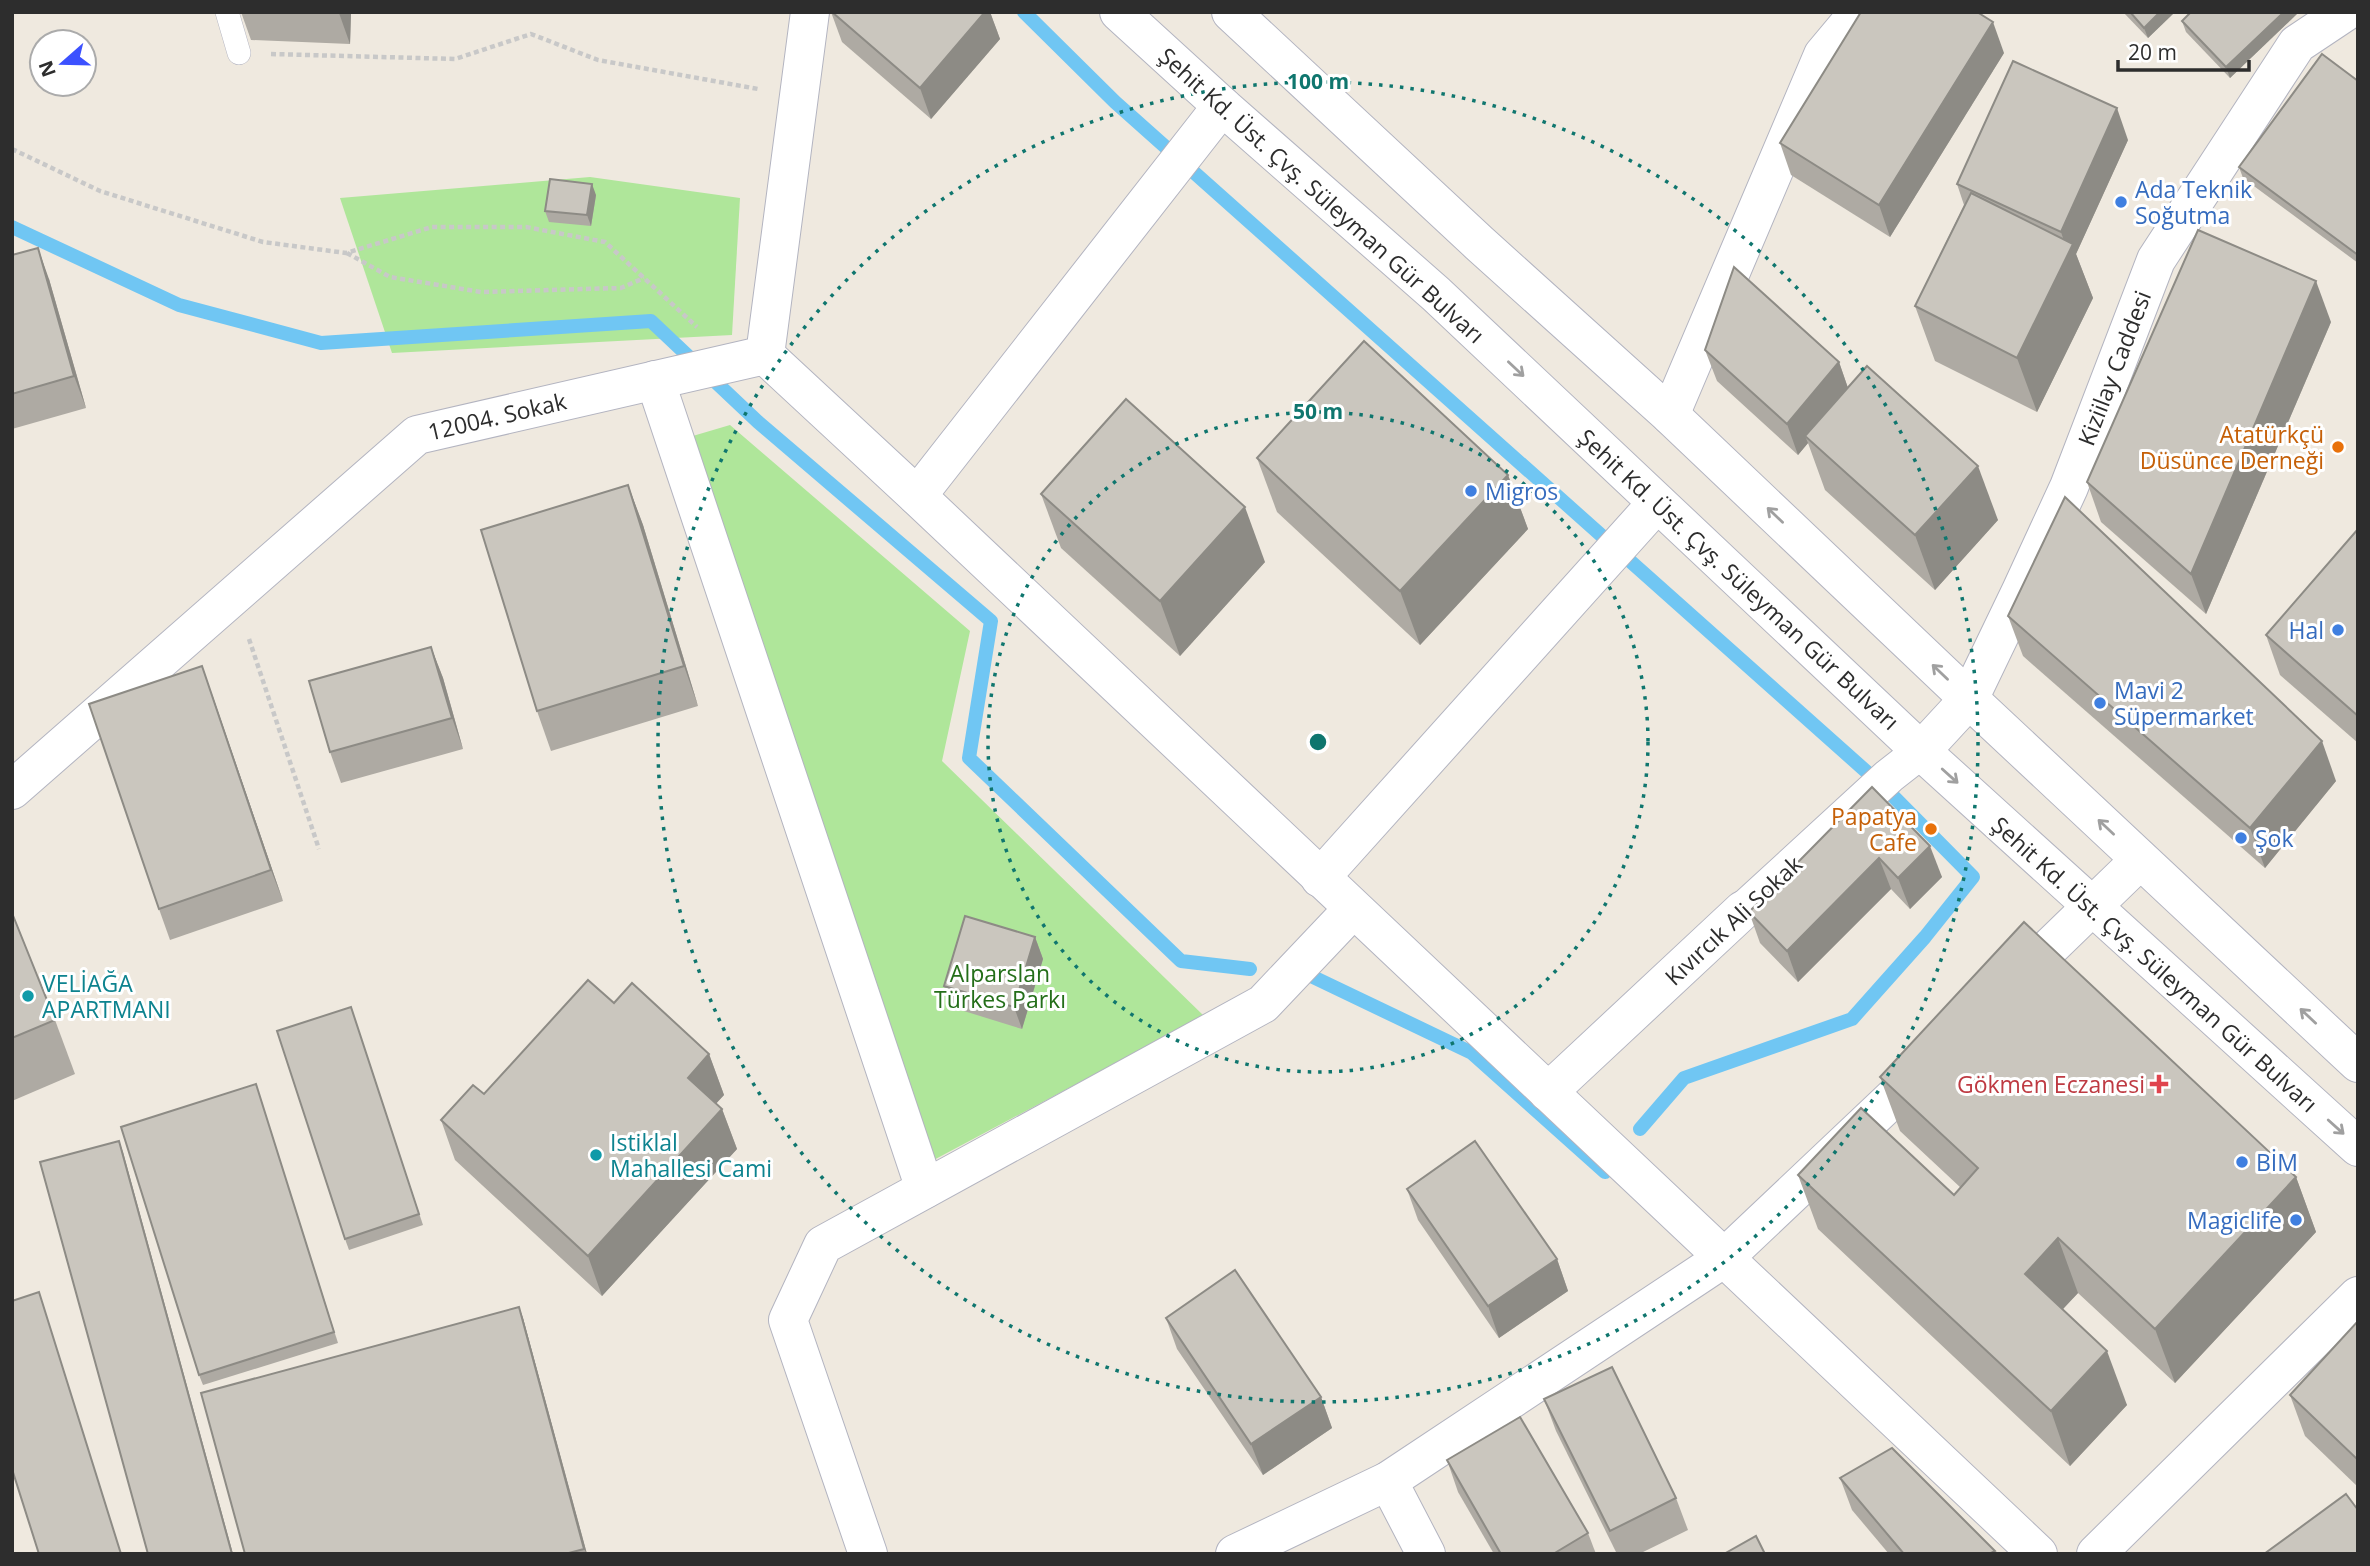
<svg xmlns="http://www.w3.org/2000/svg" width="2370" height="1566" font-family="'Open Sans',sans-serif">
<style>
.green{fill:#afe69a}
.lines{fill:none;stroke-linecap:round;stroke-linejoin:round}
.stream{stroke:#70c6f3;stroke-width:14}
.service-casing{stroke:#b3b4c0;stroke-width:24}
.pedestrian-casing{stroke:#b3b4c0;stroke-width:37}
.minor-casing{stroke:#b3b4c0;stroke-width:40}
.secondary-casing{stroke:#b3b4c0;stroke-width:40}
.path{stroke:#c8c8c8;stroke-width:4.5;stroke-dasharray:5 3.5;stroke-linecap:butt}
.service{stroke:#fff;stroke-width:23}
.pedestrian{stroke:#fff;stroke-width:35}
.minor{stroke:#fff;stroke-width:38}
.secondary{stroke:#fff;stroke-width:38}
.wall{fill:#aeaaa3}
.shaded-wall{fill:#8d8b85}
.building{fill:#cac6be;stroke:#8d8b85;stroke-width:2}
.oneway{stroke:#a0a0a0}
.ring{fill:none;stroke:#0f766e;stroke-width:3.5;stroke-dasharray:3.5 7}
.shop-dot{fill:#3f7fe0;stroke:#fff;stroke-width:2.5}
.food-dot{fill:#e8710a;stroke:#fff;stroke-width:2.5}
.culture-dot{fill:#0f9aa8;stroke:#fff;stroke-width:2.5}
.health-dot{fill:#e0444e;stroke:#fff;stroke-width:2.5}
.labels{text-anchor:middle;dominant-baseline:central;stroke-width:6;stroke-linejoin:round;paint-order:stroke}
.shop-label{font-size:23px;fill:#366cbe;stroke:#fff;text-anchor:start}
.street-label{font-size:23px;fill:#2d2d2d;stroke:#fff}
.food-label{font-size:23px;fill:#c56008;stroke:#fff;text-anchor:end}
.park-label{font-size:23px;fill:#246e19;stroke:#fff}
.culture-label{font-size:23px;fill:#0d838f;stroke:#fff;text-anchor:start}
.health-label{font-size:23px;fill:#be3a42;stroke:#fff;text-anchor:end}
.centre{fill:#0f766e;stroke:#fff;stroke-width:3.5}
.ring-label{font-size:21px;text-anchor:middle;font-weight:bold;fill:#0f766e;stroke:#fff;stroke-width:6;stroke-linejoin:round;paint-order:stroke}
</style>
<rect width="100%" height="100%" fill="#efe9df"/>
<!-- green -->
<g class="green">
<path d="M590 177 740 198 732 335 392 353 340 198Z"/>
<path d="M730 425 970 631 942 761 1204 1016 930 1162 686 438Z"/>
</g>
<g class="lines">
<!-- stream -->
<g class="stream">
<path d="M1024 12 1115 102 1887 790 1973 877 1925 937 1852 1019 1684 1078 1640 1129"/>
<path d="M12 227 179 305 321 343 651 321 758 422 991 621 969 758 1181 961 1250 969"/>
<path d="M1311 976 1472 1053 1605 1172"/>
</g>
<!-- service casing -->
<g class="service-casing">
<path id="service" d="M227 12 239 53"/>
</g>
<!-- pedestrian casing -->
<g class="pedestrian-casing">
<path id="pedestrian" d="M1743 910 1889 776 1921 751"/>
</g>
<!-- minor casing -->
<g class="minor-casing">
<g id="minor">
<path d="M765 355 917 496 2038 1554"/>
<path d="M655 380 925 1189"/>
<path d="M1670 415 1823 55 1859 12"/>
<path d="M917 496 1222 106"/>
<path d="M1921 751 1969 699 2021 591 2069 487 2156 260 2297 44 2345 12"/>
<path d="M12 790 417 435 765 355 810 12"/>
<path d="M1320 878 1657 503"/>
<path d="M2013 983 2140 860"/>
<path d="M1548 1092 1743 910"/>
<path d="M1388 1481 1426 1554"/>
<path d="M868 1554 788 1320 823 1245 1263 1004 1353 909"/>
<path d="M1235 1554 1388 1481 1724 1258 1927 1066"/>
<path d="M2096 1554 2358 1296"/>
</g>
</g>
<!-- secondary casing -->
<g class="secondary-casing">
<g id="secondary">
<path d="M1119 12 1222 106 1436 294 1921 751 2358 1147"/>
<path d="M1231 12 1479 243 1670 415 1969 699 2358 1063"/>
</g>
</g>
<!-- path -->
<g class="path">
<path d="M271 54 455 59 531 34 598 60 758 89"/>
<path d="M12 149 100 191 263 242 346 253 432 227H526L605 242 697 327"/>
<path d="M347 253 390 277 481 292 621 288 644 278"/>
<path d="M249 639 319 849"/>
</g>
<!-- service -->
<use href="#service" class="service"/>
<!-- pedestrian -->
<use href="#pedestrian" class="pedestrian"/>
<!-- minor -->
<use href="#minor" class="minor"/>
<!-- secondary -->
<use href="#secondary" class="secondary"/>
</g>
<!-- wall -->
<g class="wall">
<path d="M241 12H351L350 44 251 40Z"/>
<path d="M831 12H990L1000 39 931 119 842 42Z"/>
<path d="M2123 12H2175L2148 38Z"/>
<path d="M2191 12H2299L2230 78 2186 32 2182 21Z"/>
<path d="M2004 53 1890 237 1791 175 1780 143Z"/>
<path d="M2358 81V263L2243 178 2239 167Z"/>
<path d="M2128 140 2076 254 2093 298 2037 412 1935 361 1915 306 1964 205 1957 184Z"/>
<path d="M596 195 591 226 549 222 545 211Z"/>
<path d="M12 255 49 279 86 408 12 429Z"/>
<path d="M2331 322 2206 614 2101 522 2087 482Z"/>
<path d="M1705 350 1839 362 1848 388 1998 520 1935 590 1825 490 1808 443 1798 455 1717 381Z"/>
<path d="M1257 458 1508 475 1528 529 1420 645 1277 512Z"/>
<path d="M628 485 643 525 698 706 551 751 537 711Z"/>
<path d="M1041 494 1265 562 1180 656 1061 548Z"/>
<path d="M2358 529V743L2280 675 2266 635Z"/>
<path d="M2008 616 2336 781 2265 868 2023 656Z"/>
<path d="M431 647 443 678 463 749 341 783 330 752Z"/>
<path d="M213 697 283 901 170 940 159 909Z"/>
<path d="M1872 787 1942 877 1910 909 1891 889 1798 982 1760 943 1749 912Z"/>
<path d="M12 913 55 1020 75 1074 12 1101Z"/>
<path d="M1035 937 1043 959 1022 1029 951 1007 944 986Z"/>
<path d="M614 1003 709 1054 724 1095 716 1103 722 1109 737 1149 602 1296 455 1160 441 1120 484 1094Z"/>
<path d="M351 1007 423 1225 349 1250 345 1239Z"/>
<path d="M1880 1077 2296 1177 2316 1232 2175 1383 2078 1293 2063 1309 2127 1405 2070 1466 1818 1229 1798 1175 1954 1195 1961 1188 1900 1131Z"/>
<path d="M256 1084 338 1343 203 1385 199 1375Z"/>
<path d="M1407 1189 1557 1259 1568 1291 1499 1338 1418 1220Z"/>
<path d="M519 1307 523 1318 587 1554H245Z"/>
<path d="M1166 1318 1321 1397 1332 1428 1263 1475 1177 1349Z"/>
<path d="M2358 1321V1487L2305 1436 2290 1395Z"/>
<path d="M1544 1399 1676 1498 1688 1530 1639 1554H1617L1556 1431Z"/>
<path d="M1447 1460 1588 1533 1596 1554H1494L1458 1492Z"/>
<path d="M1840 1478 1995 1551 1996 1554H1889L1852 1510Z"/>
</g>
<!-- shaded-wall -->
<g class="shaded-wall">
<path d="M339 12H351L350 44 339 13Z"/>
<path d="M985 12H990L1000 39 931 119 920 88Z"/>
<path d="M2160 12H2175L2148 38 2144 28Z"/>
<path d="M2284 12H2299L2230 78 2226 67Z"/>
<path d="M1993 22 2004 53 1890 237 1879 205Z"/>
<path d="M2117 108 2128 140 2076 254 2093 298 2037 412 2017 358 2068 253 2061 232Z"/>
<path d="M592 184 596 195 591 226 587 215Z"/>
<path d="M38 248 49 279 86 408 74 376Z"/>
<path d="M2316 281 2331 322 2206 614 2191 574Z"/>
<path d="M1839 362 1850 394 1805 436 1808 443 1798 455 1787 424Z"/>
<path d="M1978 466 1998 520 1935 590 1915 535Z"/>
<path d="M1508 475 1528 529 1420 645 1400 591Z"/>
<path d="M628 485 643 525 698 706 684 666Z"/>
<path d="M1245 507 1265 562 1180 656 1160 601Z"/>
<path d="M431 647 443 678 463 749 452 718Z"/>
<path d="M202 666 213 697 283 901 271 870Z"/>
<path d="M2322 741 2336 781 2265 868 2250 828Z"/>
<path d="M1930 846 1942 877 1910 909 1898 878Z"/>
<path d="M1879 858 1891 889 1798 982 1787 951Z"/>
<path d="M1035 937 1043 959 1022 1029 1014 1007Z"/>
<path d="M709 1054 724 1095 703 1118 688 1078Z"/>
<path d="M722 1109 737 1149 602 1296 588 1256Z"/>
<path d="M119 1141 123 1152 233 1554H232Z"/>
<path d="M2296 1177 2316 1232 2175 1383 2155 1329Z"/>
<path d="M2058 1238 2078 1293 2045 1328 2025 1274Z"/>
<path d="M1557 1259 1568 1291 1499 1338 1488 1306Z"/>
<path d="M519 1307 523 1318 587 1554 584 1549Z"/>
<path d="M2107 1351 2127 1405 2070 1466 2051 1411Z"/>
<path d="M1321 1397 1332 1428 1263 1475 1251 1444Z"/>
</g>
<!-- building -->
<g class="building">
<path d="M832 12H985L920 88Z"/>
<path d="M1861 12H1977L1993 22 1879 205 1780 143Z"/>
<path d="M2130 12H2160L2144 28Z"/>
<path d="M2191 12H2284L2226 67 2182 21Z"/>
<path d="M2322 54 2358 81V255L2239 167Z"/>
<path d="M2013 61 2117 108 2061 232 1957 184Z"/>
<path d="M550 179 592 184 587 215 545 211Z"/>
<path d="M1971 193 2073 244 2017 358 1915 306Z"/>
<path d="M2198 230 2316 281 2191 574 2087 482Z"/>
<path d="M38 248 74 376 12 394V255Z"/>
<path d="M1734 267 1839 362 1787 424 1705 350Z"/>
<path d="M1364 341 1508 475 1400 591 1257 458Z"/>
<path d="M1867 366 1978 466 1915 535 1805 436Z"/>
<path d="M1126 399 1245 507 1160 601 1041 494Z"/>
<path d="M628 485 684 666 537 711 481 530Z"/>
<path d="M2065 497 2322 741 2250 828 2008 616Z"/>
<path d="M2358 529V716L2266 635Z"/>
<path d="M431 647 452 718 330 752 309 681Z"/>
<path d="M202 666 271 870 159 909 89 704Z"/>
<path d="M1872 787 1930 846 1898 878 1879 858 1787 951 1749 912Z"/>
<path d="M12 913 55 1020 12 1038Z"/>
<path d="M965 916 1035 937 1014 1007 944 986Z"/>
<path d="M2024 922 2296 1177 2155 1329 2058 1238 2025 1274 2107 1351 2051 1411 1798 1175 1861 1108 1954 1195 1978 1168 1880 1077Z"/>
<path d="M588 980 614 1003 632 983 709 1054 688 1078 722 1109 588 1256 441 1120 473 1085 484 1094Z"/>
<path d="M351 1007 419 1214 345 1239 277 1031Z"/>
<path d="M256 1084 334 1332 199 1375 121 1127Z"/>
<path d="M119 1141 232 1554H148L40 1162Z"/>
<path d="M1475 1141 1557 1259 1488 1306 1407 1189Z"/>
<path d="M1235 1270 1321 1397 1251 1444 1166 1318Z"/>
<path d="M39 1292 121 1554H39L12 1469V1301Z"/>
<path d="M519 1307 584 1549 565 1554H245L201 1393Z"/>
<path d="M2358 1321V1460L2290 1395Z"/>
<path d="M1612 1367 1676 1498 1610 1531 1544 1399Z"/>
<path d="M1520 1417 1588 1533 1553 1554H1501L1447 1460Z"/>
<path d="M1892 1448 1995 1551 1989 1554H1904L1840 1478Z"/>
<path d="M2346 1494 2358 1510V1554H2264Z"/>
<path d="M1756 1536 1765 1554H1724Z"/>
</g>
<!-- one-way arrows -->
<defs><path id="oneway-shaft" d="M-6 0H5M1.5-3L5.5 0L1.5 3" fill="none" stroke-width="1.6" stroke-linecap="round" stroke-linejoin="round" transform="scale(1.75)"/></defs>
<g class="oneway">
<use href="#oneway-shaft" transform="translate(1516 369) rotate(43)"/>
<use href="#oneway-shaft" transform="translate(1775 515) rotate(-136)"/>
<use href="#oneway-shaft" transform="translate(1940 672) rotate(-136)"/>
<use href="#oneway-shaft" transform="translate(1950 776) rotate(42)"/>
<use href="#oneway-shaft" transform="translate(2106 827) rotate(-137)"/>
<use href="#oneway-shaft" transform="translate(2308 1016) rotate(-137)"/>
<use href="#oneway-shaft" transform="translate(2336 1127) rotate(42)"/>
</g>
<!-- distance rings -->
<g class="ring">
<circle cx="1318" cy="742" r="330"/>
<circle cx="1318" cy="742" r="660"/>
</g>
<!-- markers -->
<g class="shop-dot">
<circle cx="2121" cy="202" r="7"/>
<circle cx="1471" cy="491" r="7"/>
<circle cx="2338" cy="630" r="7"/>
<circle cx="2100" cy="703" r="7"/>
<circle cx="2241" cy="838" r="7"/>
<circle cx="2242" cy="1162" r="7"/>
<circle cx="2296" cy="1220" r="7"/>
</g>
<g class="food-dot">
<circle cx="2338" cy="447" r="7"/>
<circle cx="1931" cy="829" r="7"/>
</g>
<g class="culture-dot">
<circle cx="28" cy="996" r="7"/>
<circle cx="596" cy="1155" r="7"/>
</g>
<path class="health-dot" d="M2155.5 1073.5h7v7h7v7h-7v7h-7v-7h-7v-7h7z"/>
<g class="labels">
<!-- shop labels -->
<g class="shop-label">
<text x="2135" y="189">Ada Teknik<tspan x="2135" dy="26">Soğutma</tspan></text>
<text x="1485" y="491">Migros</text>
<text x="2324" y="630" text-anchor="end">Hal</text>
<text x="2114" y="690">Mavi 2<tspan x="2114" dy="26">Süpermarket</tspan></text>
<text x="2255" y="838">Şok</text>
<text x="2256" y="1162">BİM</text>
<text x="2282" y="1220" text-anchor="end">Magiclife</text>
</g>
<!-- street labels -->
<g class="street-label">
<text transform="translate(1322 195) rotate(42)">Şehit Kd. Üst. Çvş. Süleyman Gür Bulvarı</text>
<text transform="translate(2114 368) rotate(-69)">Kiziilay Caddesi</text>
<text transform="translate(497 416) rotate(-13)">12004. Sokak</text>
<text transform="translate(1739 579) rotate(43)">Şehit Kd. Üst. Çvş. Süleyman Gür Bulvarı</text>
<text transform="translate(1733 920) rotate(-43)">Kıvırcık Ali Sokak</text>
<text transform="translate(2155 964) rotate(42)">Şehit Kd. Üst. Çvş. Süleyman Gür Bulvarı</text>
</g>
<!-- food labels -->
<g class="food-label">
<text x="2324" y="434">Atatürkçü<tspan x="2324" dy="26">Düsünce Derneği</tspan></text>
<text x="1917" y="816">Papatya<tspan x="1917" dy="26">Cafe</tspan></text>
</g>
<!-- park labels -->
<g class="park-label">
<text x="1000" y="973">Alparslan<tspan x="1000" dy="26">Türkes Parkı</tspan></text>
</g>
<!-- culture labels -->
<g class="culture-label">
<text x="42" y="983">VELİAĞA<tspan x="42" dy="26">APARTMANI</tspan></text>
<text x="610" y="1142">Istiklal<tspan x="610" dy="26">Mahallesi Cami</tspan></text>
</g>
<!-- health labels -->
<g class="health-label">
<text x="2145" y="1084">Gökmen Eczanesi</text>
</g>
</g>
<circle cx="1318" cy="742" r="10" class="centre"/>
<g class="ring-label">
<text x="1318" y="89">100 m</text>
<text x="1318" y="419">50 m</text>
</g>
<!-- border -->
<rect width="2370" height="1566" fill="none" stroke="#2d2d2d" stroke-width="28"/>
<!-- north arrow -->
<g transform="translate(63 63) rotate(250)"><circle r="33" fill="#ffffff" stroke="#ababab" stroke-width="2"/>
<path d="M0-5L12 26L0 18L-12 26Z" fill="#3c51ff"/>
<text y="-10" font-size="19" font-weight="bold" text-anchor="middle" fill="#2d2d2d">N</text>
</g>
<!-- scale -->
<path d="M2118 60v10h131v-10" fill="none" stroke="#2d2d2d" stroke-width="3.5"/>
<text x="2128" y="60" font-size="21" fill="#2d2d2d" stroke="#ffffff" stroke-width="5" paint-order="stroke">20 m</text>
</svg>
